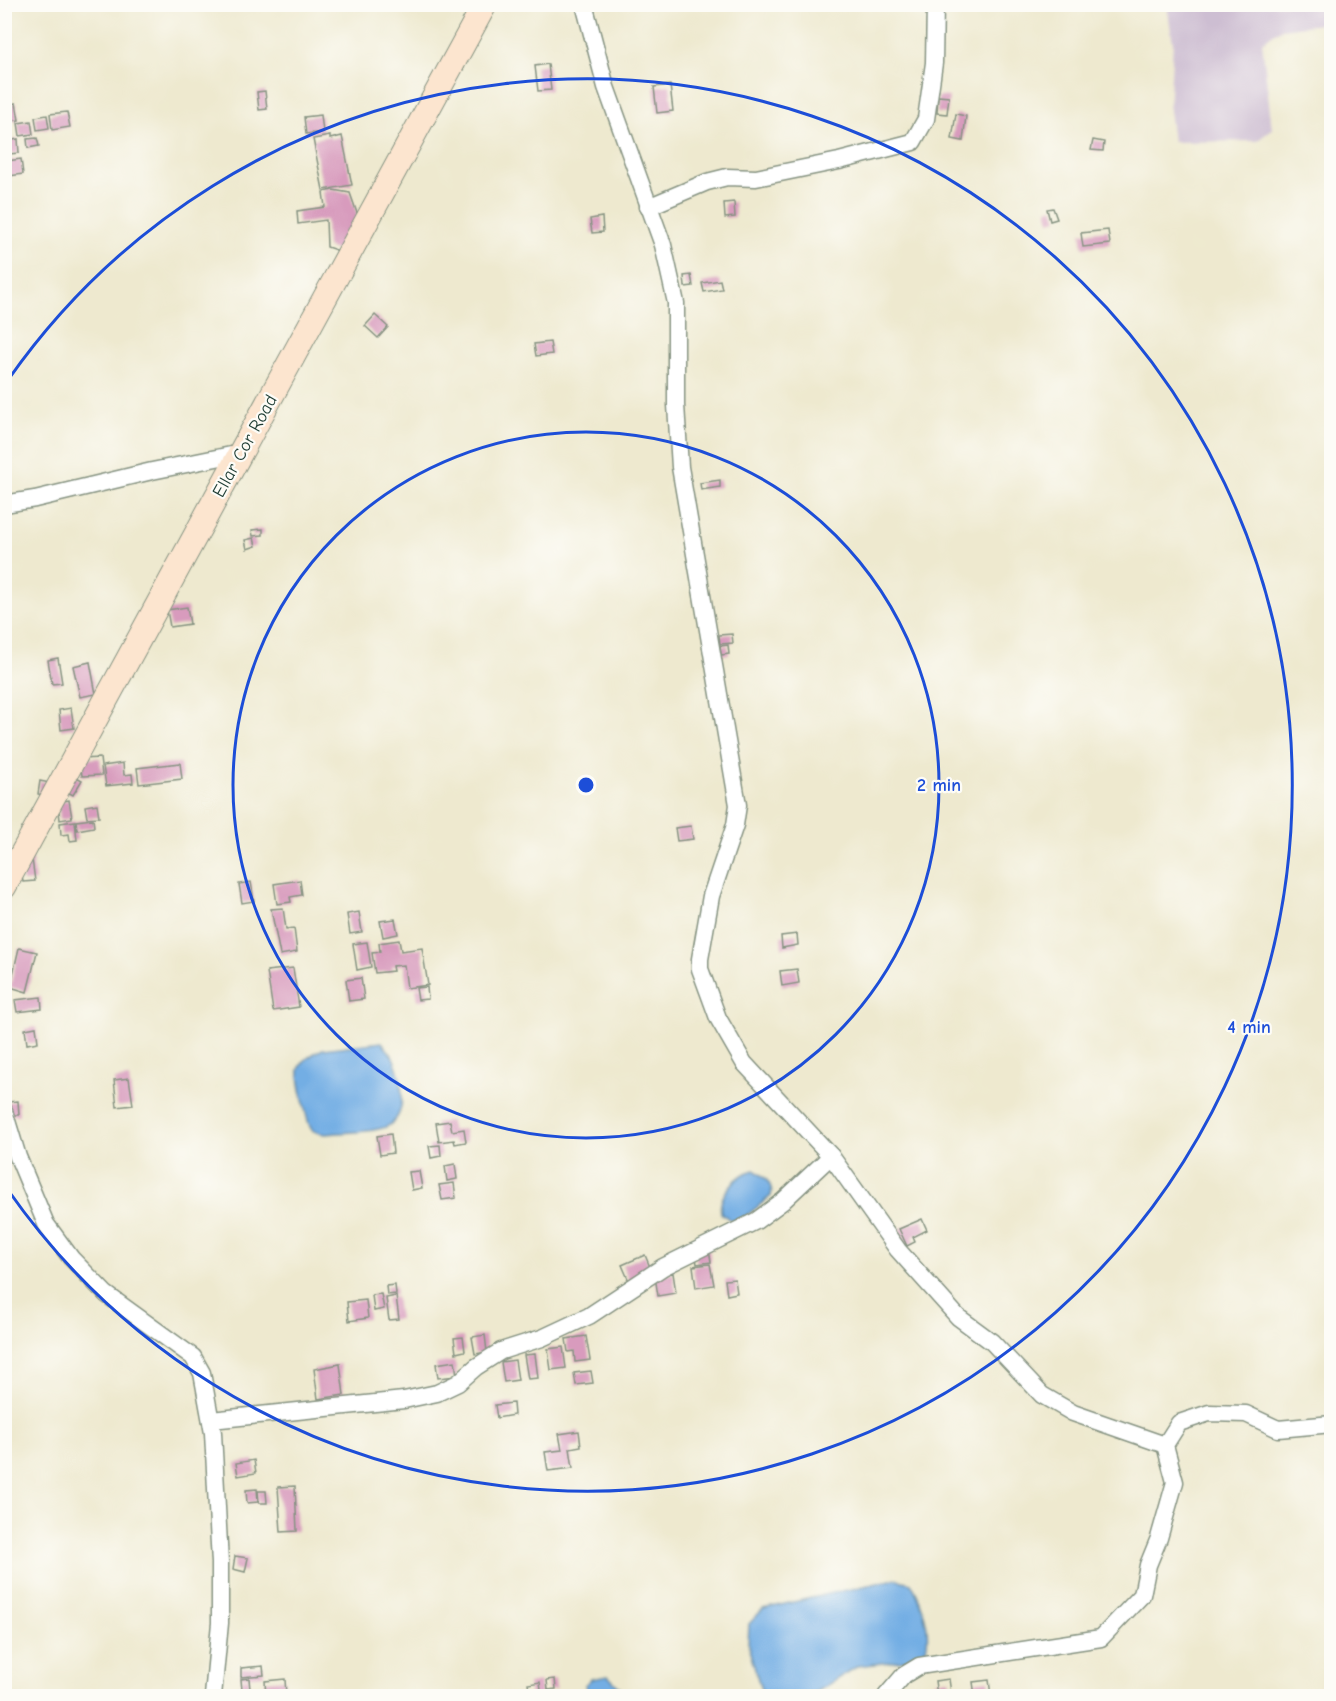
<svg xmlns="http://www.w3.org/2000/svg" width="1336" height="1701" font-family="'Comic Neue',sans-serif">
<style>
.industrial{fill:#cdbed2}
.water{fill:#73aee4;stroke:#49768c;stroke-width:1.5}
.building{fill:#d89bbd}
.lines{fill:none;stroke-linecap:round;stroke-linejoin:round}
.minor-casing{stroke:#869382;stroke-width:19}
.secondary-casing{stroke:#869382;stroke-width:26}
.minor{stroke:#fff;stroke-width:16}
.secondary{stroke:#fce5cf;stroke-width:24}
.ring{fill:none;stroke:#1d4ed8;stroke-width:3}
.labels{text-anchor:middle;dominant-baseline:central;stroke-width:4.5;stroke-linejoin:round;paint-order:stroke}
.street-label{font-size:18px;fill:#1f3d34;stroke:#fdfcf7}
.centre{fill:#1d4ed8;stroke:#fdfcf7;stroke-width:3}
.ring-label{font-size:18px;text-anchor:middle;font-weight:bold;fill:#1d4ed8;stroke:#fdfcf7;stroke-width:4.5;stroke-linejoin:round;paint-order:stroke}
</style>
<rect width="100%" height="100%" fill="#fdfcf7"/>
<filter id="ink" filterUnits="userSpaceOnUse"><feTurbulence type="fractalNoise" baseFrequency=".0167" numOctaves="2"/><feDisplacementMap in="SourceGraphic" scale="12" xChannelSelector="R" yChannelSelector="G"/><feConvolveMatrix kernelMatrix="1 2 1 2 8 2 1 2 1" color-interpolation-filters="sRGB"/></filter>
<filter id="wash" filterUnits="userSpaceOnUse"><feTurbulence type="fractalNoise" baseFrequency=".008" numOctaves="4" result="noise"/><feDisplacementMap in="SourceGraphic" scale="24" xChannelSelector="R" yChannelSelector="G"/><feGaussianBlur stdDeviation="1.35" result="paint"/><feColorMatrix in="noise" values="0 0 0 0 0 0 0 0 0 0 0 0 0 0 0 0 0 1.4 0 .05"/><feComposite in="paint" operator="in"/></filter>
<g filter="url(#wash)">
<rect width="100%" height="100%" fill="#eee9cf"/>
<!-- industrial -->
<path class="industrial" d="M1331 4 1328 20 1320 24 1281 29 1262 42 1272 129 1257 141 1173 142 1169 109 1173 43 1167 5Z"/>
<!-- water -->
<g class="water">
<path d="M382 1042C385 1047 390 1052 393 1057 401 1075 409 1110 391 1124 380 1133 341 1132 326 1134 321 1133 316 1133 312 1130 307 1125 298 1077 299 1070 302 1060 315 1052 323 1049Z"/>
<path d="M754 1170C764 1176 774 1184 771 1196L742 1219 732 1221 721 1213C717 1195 738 1174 754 1170Z"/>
<path d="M895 1579 911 1583C922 1601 935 1638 922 1658L858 1666 809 1696H763L748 1646 749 1624 763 1609Z"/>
<path d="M608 1676 621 1689 622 1696H589L585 1685 591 1679Z"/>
</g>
<g id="blocks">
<!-- building -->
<g class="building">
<path d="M548 64 551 90 538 91 535 66Z"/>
<path d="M670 85 673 111 657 113 654 87Z"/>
<path d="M265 91 267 109 259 110 257 92Z"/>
<path d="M938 96 949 97 947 114 937 113Z"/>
<path d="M16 103 19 120 9 121 6 105Z"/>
<path d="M67 112 70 127 52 130 50 114Z"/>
<path d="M956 114 966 116 963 141 952 139Z"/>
<path d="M47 115 49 128 37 130 35 117Z"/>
<path d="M321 115 323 132 306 134 304 117Z"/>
<path d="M31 121 33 134 20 136 18 123Z"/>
<path d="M330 136V139L342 136 352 185 323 190 313 139Z"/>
<path d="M37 138 39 146 28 148 27 139Z"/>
<path d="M18 139 19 153 9 154 8 141Z"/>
<path d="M1093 140 1104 142 1103 151 1091 150Z"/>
<path d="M21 159 23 174 9 176 7 161Z"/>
<path d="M333 190 350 193 358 216 339 251 327 247 326 220 298 224 297 211 325 207 323 192Z"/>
<path d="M734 202 735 217 725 218 724 203Z"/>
<path d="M1053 208 1057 219 1050 221 1047 209Z"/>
<path d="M602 217 603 232 592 233 590 219Z"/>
<path d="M1108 230 1110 244 1083 247 1081 233Z"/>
<path d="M691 275 693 286 685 287 684 276Z"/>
<path d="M720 280 722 289 704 292 702 283Z"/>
<path d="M375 315 388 327 378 338 365 326Z"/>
<path d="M550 342 552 354 536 356 534 344Z"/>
<path d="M720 480V487L701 490 700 483Z"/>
<path d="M263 529V535L253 536 252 530Z"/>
<path d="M254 538 256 546 247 549 245 540Z"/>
<path d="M187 607 190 624 170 627 167 610Z"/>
<path d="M732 634 733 643 720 644 719 635Z"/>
<path d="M728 645 729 654 721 655 720 646Z"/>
<path d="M58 658 62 683 52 684 48 660Z"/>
<path d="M90 662 96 694 80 697 73 666Z"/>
<path d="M71 708 74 728 61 730 59 710Z"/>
<path d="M100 758 102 775 82 776 80 759Z"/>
<path d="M123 763 124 775 132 774 133 783 106 786 103 766Z"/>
<path d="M180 763 182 779 139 784 137 768Z"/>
<path d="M73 775 82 780 73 795 64 790Z"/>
<path d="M40 781 50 783 48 796 38 794Z"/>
<path d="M69 800 72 818 60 820 58 802Z"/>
<path d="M97 804 99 817 87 818 85 806Z"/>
<path d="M93 819 94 827 77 830 76 821Z"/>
<path d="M75 821 77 840 70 841 69 834 61 835 60 823Z"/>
<path d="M691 826 693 839 677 841 675 828Z"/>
<path d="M32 859 35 881 23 882 19 861Z"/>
<path d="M300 880 302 895 290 897 291 902 277 904 274 884Z"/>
<path d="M251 882 254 901 242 903 239 884Z"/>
<path d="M283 908 286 929 294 928 297 952 280 955 271 909Z"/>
<path d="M359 912 362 932 350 934 347 914Z"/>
<path d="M395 919 398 934 383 937 380 921Z"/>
<path d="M797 934 798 945 782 948 781 936Z"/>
<path d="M399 940 401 951 422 948 428 985 407 988 404 965 392 966 393 971 375 973 372 953 380 952 379 943Z"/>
<path d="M367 942 371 967 357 970 353 944Z"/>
<path d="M19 948 37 952 27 992 10 987Z"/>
<path d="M293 968 299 1007 273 1011 267 971Z"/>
<path d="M797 969 799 983 782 986 780 971Z"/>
<path d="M361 978 364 999 349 1001 346 980Z"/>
<path d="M427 987 428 999 418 1000 416 988Z"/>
<path d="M41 997 42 1009 17 1012 15 1000Z"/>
<path d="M36 1027 38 1042 27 1044 25 1029Z"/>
<path d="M129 1078 133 1105 117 1107 114 1080Z"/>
<path d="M18 1101 19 1115H10L8 1102Z"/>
<path d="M450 1121 452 1131 464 1129 466 1142 455 1144 454 1140 439 1142 436 1123Z"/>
<path d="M391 1134 393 1153 380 1155 377 1136Z"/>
<path d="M440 1145 441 1156 431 1158 429 1146Z"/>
<path d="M455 1164 457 1179 447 1181 445 1166Z"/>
<path d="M419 1171 422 1188 412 1190 409 1172Z"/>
<path d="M454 1183 456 1198 442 1200 439 1185Z"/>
<path d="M922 1219 927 1230 913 1237 915 1242 907 1246 899 1229Z"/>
<path d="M709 1249 711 1262 697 1264 695 1251Z"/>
<path d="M645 1255 652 1272 629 1281 622 1265Z"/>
<path d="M710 1264 714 1285 696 1288 693 1266Z"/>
<path d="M673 1273 676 1293 658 1296 655 1276Z"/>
<path d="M735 1279 737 1293 727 1295 725 1280Z"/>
<path d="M395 1285 396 1294 387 1295 386 1286Z"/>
<path d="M381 1294 384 1309 374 1311 372 1295Z"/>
<path d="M396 1296 399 1319 389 1320 386 1298Z"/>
<path d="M366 1300 368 1318 349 1321 347 1302Z"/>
<path d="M485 1335 487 1352 475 1354 472 1337Z"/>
<path d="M586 1336 590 1360 575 1362 574 1351 568 1352 566 1339Z"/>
<path d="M463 1337 465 1351 456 1353 454 1338Z"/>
<path d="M563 1347 566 1368 551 1370 548 1349Z"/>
<path d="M535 1354 538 1378 528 1379 524 1355Z"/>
<path d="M515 1360 518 1380 504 1382 501 1362Z"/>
<path d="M455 1361 457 1376 438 1378 436 1364Z"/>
<path d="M340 1364 344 1395 318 1399 314 1369Z"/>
<path d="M591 1371 593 1383 576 1385 574 1373Z"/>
<path d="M513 1403 514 1415 497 1418 495 1405Z"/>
<path d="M579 1431 581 1446 570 1448 573 1468 548 1471 545 1452 562 1450 559 1434Z"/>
<path d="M254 1460 256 1473 238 1476 236 1463Z"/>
<path d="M295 1486 297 1531 281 1532 278 1487Z"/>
<path d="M257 1489 258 1502 247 1503 246 1490Z"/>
<path d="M258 1491H266L267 1503H259Z"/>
<path d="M235 1556 248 1558 245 1572 233 1569Z"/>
<path d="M263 1666 264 1675 241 1677V1668Z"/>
<path d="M249 1678 250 1690 242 1691 241 1679Z"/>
<path d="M285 1679 286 1696H266L265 1681Z"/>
<path d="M555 1679 556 1689 548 1690 547 1680Z"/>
<path d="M949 1679 951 1693 937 1695 935 1681Z"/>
<path d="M989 1680 991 1696H975L973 1682Z"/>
<path d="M540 1682 542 1696H530L528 1684Z"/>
<path d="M253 1692V1696H231V1694Z"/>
</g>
</g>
</g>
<g filter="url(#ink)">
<use href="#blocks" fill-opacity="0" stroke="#869382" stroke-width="1.5"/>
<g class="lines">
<!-- minor casing -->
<g class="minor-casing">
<g id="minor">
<path d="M584 4 606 87 663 245 676 303V405L680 467 738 805 735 825 711 896 700 959V969L718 1018 744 1063 831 1156 898 1250 958 1317 992 1342 1042 1395 1073 1413 1165 1445"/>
<path d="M648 207 707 182 727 177 756 178 839 161 913 142 926 119 934 63 935 4"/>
<path d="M4 504 35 499 152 471 241 453"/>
<path d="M4 1111 18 1157 46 1224 71 1258 106 1294 193 1357 202 1373 213 1433 220 1563V1623L213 1696"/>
<path d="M211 1420 404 1400 437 1393 458 1383 476 1367 501 1351 542 1338 589 1316 663 1267 756 1221 783 1201 831 1156"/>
<path d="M886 1696 904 1675 919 1666 1101 1638 1142 1595 1148 1565 1159 1538 1175 1482 1165 1445 1179 1423 1209 1413 1246 1414 1278 1429 1332 1424"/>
</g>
</g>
<!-- secondary casing -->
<g class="secondary-casing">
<path id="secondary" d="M4 887 485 4"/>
</g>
<!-- minor -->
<use href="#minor" class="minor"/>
<!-- secondary -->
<use href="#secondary" class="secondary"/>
</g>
</g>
<!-- distance rings -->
<g class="ring">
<circle cx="586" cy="785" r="353"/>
<path d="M8 380A706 706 0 1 1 8 1190"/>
</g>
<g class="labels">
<!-- street labels -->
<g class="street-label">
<text transform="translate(245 446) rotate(-61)">Ellar Cor Road</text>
</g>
</g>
<circle cx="586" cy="785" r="9" class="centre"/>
<g class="ring-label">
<text x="939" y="791">2 min</text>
<text x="1249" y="1033">4 min</text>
</g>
<!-- margin -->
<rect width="1336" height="1701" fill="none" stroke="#fdfcf7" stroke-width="24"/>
</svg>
